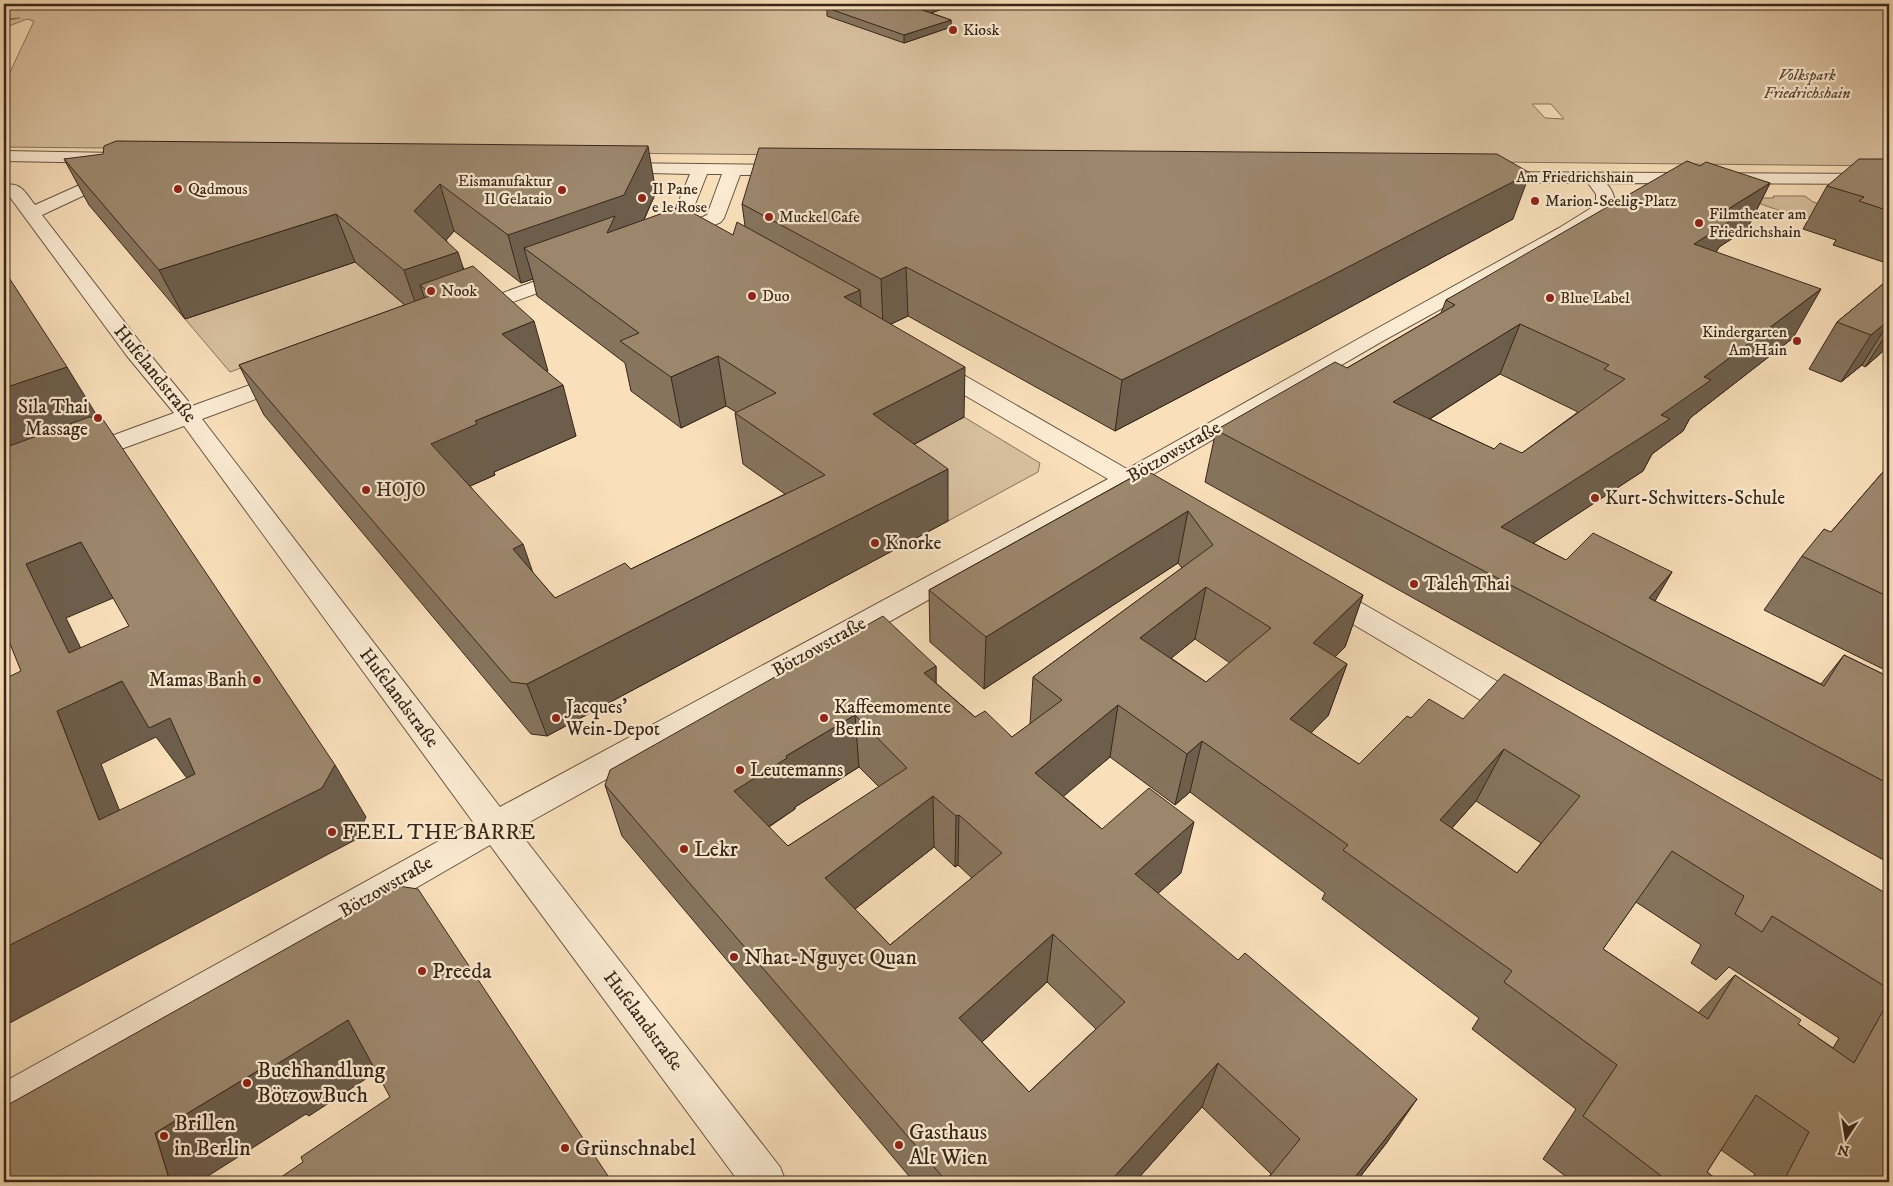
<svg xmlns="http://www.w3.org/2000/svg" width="1893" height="1186" font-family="'IM FELL DW Pica',serif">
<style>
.green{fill:#d8c09f;stroke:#88735c;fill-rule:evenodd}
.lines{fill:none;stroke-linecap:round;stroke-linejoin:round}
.minor-casing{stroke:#685442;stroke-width:2}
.minor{fill:#fbebd3;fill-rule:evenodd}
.wall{fill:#86745e;stroke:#382619;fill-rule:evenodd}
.shaded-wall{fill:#6d5e4c;stroke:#382619}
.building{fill:#9c876d;stroke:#382619;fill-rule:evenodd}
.poi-dot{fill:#8f2418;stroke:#fbebd3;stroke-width:2}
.labels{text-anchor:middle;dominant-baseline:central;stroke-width:4.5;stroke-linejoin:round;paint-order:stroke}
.far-poi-label{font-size:16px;fill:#382619;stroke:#fbebd3;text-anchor:start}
.far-park-label{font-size:16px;font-style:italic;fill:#604c3a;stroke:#fbebd3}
.far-street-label{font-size:16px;fill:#382619;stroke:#fbebd3}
.street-label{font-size:19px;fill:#382619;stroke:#fbebd3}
.poi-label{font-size:19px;fill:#382619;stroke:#fbebd3;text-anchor:start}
.near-poi-label{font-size:22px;fill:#382619;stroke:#fbebd3;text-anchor:start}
</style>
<rect width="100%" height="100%" fill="#f9e0bb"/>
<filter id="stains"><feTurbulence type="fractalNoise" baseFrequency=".004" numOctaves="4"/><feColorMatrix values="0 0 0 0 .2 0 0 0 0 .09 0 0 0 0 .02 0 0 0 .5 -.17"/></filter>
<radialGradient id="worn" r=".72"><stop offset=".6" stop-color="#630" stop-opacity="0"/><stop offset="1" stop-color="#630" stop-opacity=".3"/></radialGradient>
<!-- green -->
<g class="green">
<path d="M4 4H1889V166L4 147V85L34 21 27 19 4 28V21L20 18 4 19ZM1532 104H1551L1564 119 1545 118Z"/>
<path d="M1773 196H1805L1813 202 1825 206 1809 221 1744 198H1774Z"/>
<path d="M355 262 408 308 230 372 185 319Z"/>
<path d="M964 417 1040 463 1038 472 948 521 905 487 885 461Z"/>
</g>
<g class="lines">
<!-- minor casing -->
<g class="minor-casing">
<g id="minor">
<path d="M4 151 117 153 123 154 125 158 123 162 117 163 4 161Z"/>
<path d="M615 163 789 165 795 166 798 170 795 174 789 175H740L724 218 721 222 706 229 712 235 710 239C700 241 696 236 690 237 683 237 680 240 673 238L671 234 673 230 680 227 672 218 690 174 609 172 606 168 609 164ZM707 174H722L707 215 694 221 690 217Z"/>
<path d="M113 170 119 171 122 175 119 179 42 215 143 346 192 406 280 374 288 372 296 374 299 379 296 384 202 419 500 807 1108 479 925 372 922 367 925 362 933 360 941 362 1127 469 1367 334 1559 228 1596 205V194L1588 183 1492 182 1486 181 1483 177 1486 173 1492 172 1889 174V184L1606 183C1613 191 1618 201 1611 211L1573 236 1381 342 1145 479 1152 487 1149 493 1140 495 1126 490 517 829 780 1167 786 1182H739L490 845 18 1118 4 1124V1082L473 822 184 426 91 460 82 462 73 460 70 455 73 450 174 413 127 356 4 189 7 185C21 182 27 195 35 205Z"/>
<path d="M569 269 576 271 579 275 576 279 480 314 473 316 466 314 463 310 466 306Z"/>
<path d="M1324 584 1334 587 1531 701 1535 709 1531 717 1520 721 1509 717 1314 601 1310 594 1314 587Z"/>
</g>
</g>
<!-- minor -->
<use href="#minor" class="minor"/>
</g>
<!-- wall -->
<g class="wall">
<path d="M827 8H945L931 13 951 20V27L904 43 827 16Z"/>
<path d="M64 159 656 192 644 220 733 235 745 226 742 204 1513 219 1306 331 1115 431 908 316 891 324 964 417 914 444 948 521 547 736 531 734 264 415 239 365 405 305 355 262 185 319 89 205ZM454 231 521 283 533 279 537 296 625 363 631 391 681 428 726 406 736 412 735 413 743 464 785 494 631 569 555 598 533 573 470 486 495 475 494 472 576 436 546 372 548 371 464 269 446 240Z"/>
<path d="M1889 159V264L1833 245 1836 240 1803 229 1827 186Z"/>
<path d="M1700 166 1770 183 1747 229 1719 247 1716 252 1793 338 1690 418 1683 431 1652 454 1643 471 1533 543 1566 560 1672 572 1654 601 1821 684 1844 655 1889 677V863L1205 482 1216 430 1347 368 1441 313 1446 300ZM1500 374 1578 412 1522 453 1494 449 1430 419Z"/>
<path d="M1889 279V346L1865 367 1862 365 1841 382 1809 369 1837 322Z"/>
<path d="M1889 465V672L1764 610 1802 556 1831 532Z"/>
<path d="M1140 473 1363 595 1345 647 1335 657 1347 664 1328 716 1311 733 1359 764 1411 718 1463 719 1889 895V1182H1750L1755 1174 1721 1150 1707 1172 1720 1182H1573L1543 1159 1576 1109 1472 1029 1479 1018 1322 899 1325 893 1190 792 1175 805 1110 757 1063 796 1102 829 1181 873 1158 893 1388 1141 1356 1182H1265L1271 1174 1202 1107 1135 1182H914L622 836 605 785 936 666V683L975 717 1012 737 1030 724 1033 677 1182 568 1178 563 984 689 930 642 929 590ZM1195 639 1230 663 1206 682 1171 658ZM859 767 879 787 788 846 769 827 795 809V807ZM1476 801 1541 843 1517 873 1452 828ZM934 847 955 867 958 865 972 878 890 945 855 909ZM1636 902 1701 945 1691 963 1716 980 1729 967 1839 1038 1833 1048 1798 1024 1735 975 1698 1013 1603 949ZM1047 982 1096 1029 1029 1092 982 1042Z"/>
</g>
<!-- shaded-wall -->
<g class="shaded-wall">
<path d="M935 4H945V8L919 17V9Z"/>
<path d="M951 20V27L904 43V35Z"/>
<path d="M648 146 656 192 634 242 524 248 533 279 521 283 508 235Z"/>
<path d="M1530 173 1513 219 1306 331 1115 431 1122 380Z"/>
<path d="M1770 183 1747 229 1719 247 1709 266 1694 244 1720 214Z"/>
<path d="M440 184 454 231 430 259 414 211Z"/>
<path d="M336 214 355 262 185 319 159 270Z"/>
<path d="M458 252 474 301 420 285 431 316 421 320 404 270Z"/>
<path d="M906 267 908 316 883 328 881 279Z"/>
<path d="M1821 289 1793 338 1690 418 1683 431 1652 454 1643 471 1488 573 1501 527 1661 415 1704 377Z"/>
<path d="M860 290 863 338 844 297Z"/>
<path d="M1889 320V322L1862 365 1841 382 1871 335Z"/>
<path d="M534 321 548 371 517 384 502 334Z"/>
<path d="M1520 324 1500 374 1376 453 1393 402Z"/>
<path d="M1889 330V346L1865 367Z"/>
<path d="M718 356 726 406 681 428 671 377Z"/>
<path d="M67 367 99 419 4 453V388Z"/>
<path d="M965 367 964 417 876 465 873 414Z"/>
<path d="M563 385 576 436 494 472 495 475 450 495 431 444 475 421Z"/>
<path d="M948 469V521L547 736 527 684Z"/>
<path d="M1188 511 1178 563 984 689 986 637Z"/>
<path d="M81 542 118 596 66 618 102 691 122 681 170 718 208 771 189 781 156 737 101 764 144 872 99 820 57 711 26 564Z"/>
<path d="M523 544 541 596 513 549Z"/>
<path d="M1672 572 1641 625 1649 598Z"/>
<path d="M1206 587 1195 639 1132 690 1140 638Z"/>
<path d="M1363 595 1345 647 1296 695 1313 643Z"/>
<path d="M4 605 27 634 4 644Z"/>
<path d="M1347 664 1328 716 1273 771 1290 719Z"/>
<path d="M936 666V718L924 673Z"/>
<path d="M1118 705 1110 757 1031 824 1035 773Z"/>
<path d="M855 715 859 767 795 807V809L745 842 734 791 786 756Z"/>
<path d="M1202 741 1190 792 1175 805 1187 754Z"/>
<path d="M1504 749 1476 801 1414 870 1440 820Z"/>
<path d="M335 765 366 817 355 840 4 1026V948Z"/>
<path d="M933 796 934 847 832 927 825 878Z"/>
<path d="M959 815 958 865 955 867 956 816Z"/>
<path d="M1194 822 1181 873 1125 923 1135 874Z"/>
<path d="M1053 934 1047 982 958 1064 959 1018Z"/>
<path d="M348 1020 384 1067 309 1116 306 1114 208 1176 209 1182H170L155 1133 264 1067Z"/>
<path d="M1218 1063 1202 1107 1135 1182H1113L1114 1177Z"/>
<path d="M1417 1099 1388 1141 1356 1182H1351Z"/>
</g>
<!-- building -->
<g class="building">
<path d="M843 4H935L919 9 951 20 904 35 827 8Z"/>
<path d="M116 141 648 146 624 195 508 235 440 184 414 211 458 252 404 270 336 214 159 270 64 159 103 154 104 146Z"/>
<path d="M759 148 1497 154 1530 173 1319 282 1122 380 906 267 881 279 742 204Z"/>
<path d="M1859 159H1889V211L1859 201 1864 197 1827 186Z"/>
<path d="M1687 161 1700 166 1706 162 1770 183 1720 214 1733 219 1694 244 1821 289 1704 377 1711 380 1661 415 1670 419 1501 527 1566 560 1593 533 1672 572 1649 598 1824 686 1844 655 1889 677V784L1216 430 1335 362 1347 368 1455 305 1446 300ZM1520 324 1609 365 1604 369 1625 379 1522 453 1500 443 1494 449 1393 402Z"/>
<path d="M677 208 686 209 733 235 737 222 860 290 844 297 965 367 873 414 948 469 527 684 511 682 239 365 432 295 420 285 473 266 534 321 502 334 563 385 475 421 477 424 431 444 523 544 513 549 555 598 625 563 631 569 825 475 735 413 776 393 718 356 671 377 620 341 639 333 524 248 615 216 607 233Z"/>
<path d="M4 270 67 367 4 388Z"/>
<path d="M1889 279V320L1871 335 1837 322Z"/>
<path d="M89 417 102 418 335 765 322 788 4 948V679L21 671 4 629V448ZM81 542 129 626 69 653 26 564ZM122 681 149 728 170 718 195 774 99 820 57 711Z"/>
<path d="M1889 465V597L1802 556 1824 529 1831 532Z"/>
<path d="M1140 473H1151L1363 595 1313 643 1347 664 1290 719 1359 764 1407 716 1411 718 1429 699 1463 719 1504 674 1889 895V989L1772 916 1762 932 1735 914 1744 896 1672 851 1603 949 1708 1019 1735 975 1801 1020 1798 1024 1854 1063 1889 1000V1182H1783L1809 1132 1756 1095 1707 1172 1720 1182H1669L1583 1116 1617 1065 1504 982 1512 971 1343 850 1348 845 1202 741 1187 754 1118 705 1035 773 1102 829 1149 788 1194 822 1135 874 1238 960 1245 953 1417 1099 1351 1182H1265L1300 1139 1218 1063 1114 1177 1119 1182H947L605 785 610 770 883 616 936 666 924 673 975 717 985 711 1012 737 1062 700 1033 677 1213 545 1188 511 986 637 929 590ZM1206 587 1271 628 1206 682 1140 638ZM855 715 907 768 788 846 734 791 787 758 786 756ZM1504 749 1580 796 1517 873 1440 820ZM933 796 956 816 959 815 1002 853 890 945 825 878ZM1053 934 1125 1002 1029 1092 959 1018Z"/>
<path d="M398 886 418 889 612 1182H274L303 1162 301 1157 390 1097 348 1020 266 1071 264 1067 155 1133 170 1182H4V1107Z"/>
</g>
<!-- markers -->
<g class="poi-dot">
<circle cx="953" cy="30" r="5"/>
<circle cx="178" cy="189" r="5"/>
<circle cx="562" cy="190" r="5"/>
<circle cx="642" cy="198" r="5"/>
<circle cx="1535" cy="201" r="5"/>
<circle cx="769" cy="217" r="5"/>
<circle cx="1699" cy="223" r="5"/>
<circle cx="431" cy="291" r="5"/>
<circle cx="752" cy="296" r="5"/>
<circle cx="1550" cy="298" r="5"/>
<circle cx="1797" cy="341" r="5"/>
<circle cx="98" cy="418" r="5"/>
<circle cx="366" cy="490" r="5"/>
<circle cx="1595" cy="498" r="5"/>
<circle cx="875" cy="543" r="5"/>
<circle cx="1414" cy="584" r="5"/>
<circle cx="257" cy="680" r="5"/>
<circle cx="556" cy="718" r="5"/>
<circle cx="824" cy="718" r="5"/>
<circle cx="740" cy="770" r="5"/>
<circle cx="332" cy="832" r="5"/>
<circle cx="684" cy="849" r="5"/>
<circle cx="734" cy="957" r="5"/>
<circle cx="422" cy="971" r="5"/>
<circle cx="247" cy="1083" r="5"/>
<circle cx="164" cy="1136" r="5"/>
<circle cx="899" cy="1145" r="5"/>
<circle cx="565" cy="1148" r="5"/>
</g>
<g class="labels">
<!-- far-poi labels -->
<g class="far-poi-label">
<text x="963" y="30">Kiosk</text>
<text x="552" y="181" text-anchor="end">Eismanufaktur<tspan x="552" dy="18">Il Gelataio</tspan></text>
<text x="188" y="189">Qadmous</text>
<text x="652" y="189">Il Pane<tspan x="652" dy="18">e le Rose</tspan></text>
<text x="1545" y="201">Marion-Seelig-Platz</text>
<text x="1709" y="214">Filmtheater am<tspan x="1709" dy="18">Friedrichshain</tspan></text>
<text x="779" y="217">Muckel Cafe</text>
<text x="441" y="291">Nook</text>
<text x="762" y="296">Duo</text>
<text x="1560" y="298">Blue Label</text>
<text x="1787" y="332" text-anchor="end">Kindergarten<tspan x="1787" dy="18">Am Hain</tspan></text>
</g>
<!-- far-park labels -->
<g class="far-park-label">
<text x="1807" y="75">Volkspark<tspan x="1807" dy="18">Friedrichshain</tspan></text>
</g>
<!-- far-street labels -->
<g class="far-street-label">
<text x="1575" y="177">Am Friedrichshain</text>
</g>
<!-- street labels -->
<g class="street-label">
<text transform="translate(155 374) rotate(51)">Hufelandstraße</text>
<text transform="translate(1174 452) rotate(-30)">Bötzowstraße</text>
<text transform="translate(819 647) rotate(-29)">Bötzowstraße</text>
<text transform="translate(399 698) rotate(53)">Hufelandstraße</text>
<text transform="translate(386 887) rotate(-30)">Bötzowstraße</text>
<text transform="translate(643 1021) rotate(53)">Hufelandstraße</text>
</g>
<!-- poi labels -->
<g class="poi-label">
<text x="88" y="407" text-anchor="end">Sila Thai<tspan x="88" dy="22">Massage</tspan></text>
<text x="376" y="490">HOJO</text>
<text x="1605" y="498">Kurt-Schwitters-Schule</text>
<text x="885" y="543">Knorke</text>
<text x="1424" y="584">Taleh Thai</text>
<text x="247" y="680" text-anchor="end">Mamas Banh</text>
<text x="566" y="707">Jacques'<tspan x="566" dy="22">Wein-Depot</tspan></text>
<text x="834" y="707">Kaffeemomente<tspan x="834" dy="22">Berlin</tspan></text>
<text x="750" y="770">Leutemanns</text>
</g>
<!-- near-poi labels -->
<g class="near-poi-label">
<text x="342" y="832">FEEL THE BARRE</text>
<text x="694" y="849">Lekr</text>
<text x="744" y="957">Nhat-Nguyet Quan</text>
<text x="432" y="971">Preeda</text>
<text x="257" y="1070">Buchhandlung<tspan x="257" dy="25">BötzowBuch</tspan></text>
<text x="174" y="1123">Brillen<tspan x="174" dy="25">in Berlin</tspan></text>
<text x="909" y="1132">Gasthaus<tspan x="909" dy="25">Alt Wien</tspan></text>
<text x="575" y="1148">Grünschnabel</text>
</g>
</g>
<!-- margin -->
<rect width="1893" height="1186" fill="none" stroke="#f9e0bb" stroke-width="20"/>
<rect x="5" y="5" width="1883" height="1176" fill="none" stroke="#382619" stroke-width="2.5"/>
<rect x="10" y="10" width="1873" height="1166" fill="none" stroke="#382619"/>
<!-- north arrow -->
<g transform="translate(1846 1138) rotate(192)" stroke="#fbebd3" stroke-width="4" paint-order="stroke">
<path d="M0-4L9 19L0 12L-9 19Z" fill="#382619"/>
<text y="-8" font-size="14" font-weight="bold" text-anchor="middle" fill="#382619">N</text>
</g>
<rect width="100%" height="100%" filter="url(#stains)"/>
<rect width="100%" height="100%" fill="url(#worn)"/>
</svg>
